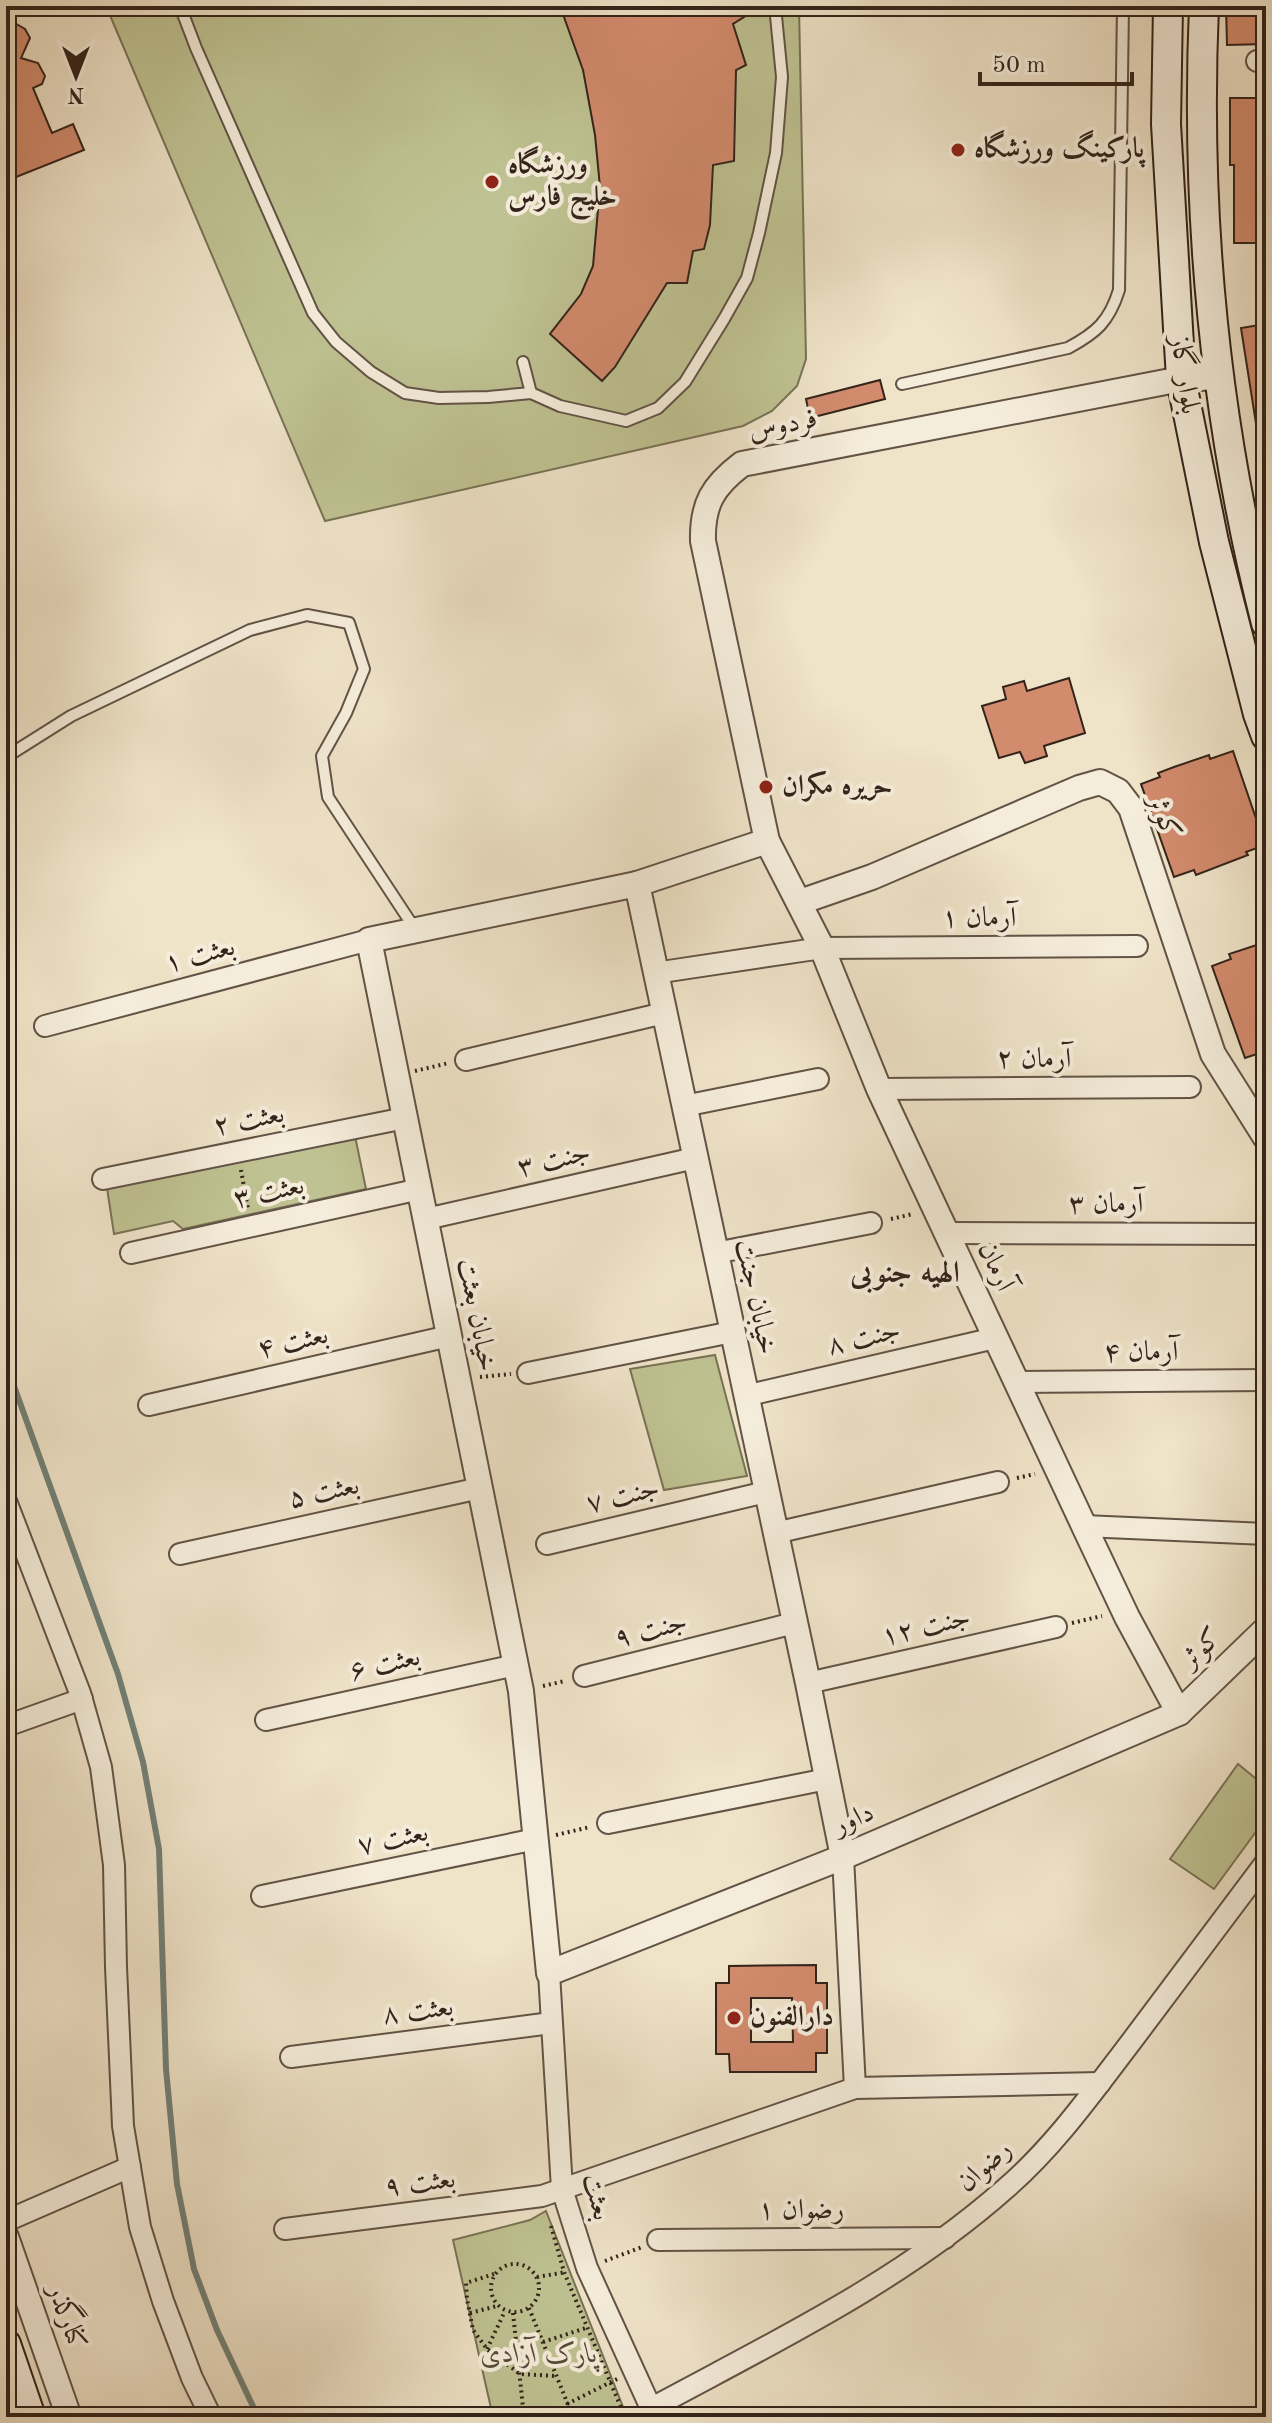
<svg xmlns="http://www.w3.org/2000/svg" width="1272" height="2423" font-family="'Old Standard TT',Amiri,serif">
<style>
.green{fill:#bfc292;stroke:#797256;stroke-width:2}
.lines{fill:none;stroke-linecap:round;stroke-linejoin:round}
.stream{stroke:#718076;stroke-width:6}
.building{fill:#d28b6d;stroke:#33231a;stroke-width:2;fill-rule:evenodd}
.service-casing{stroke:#625346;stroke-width:14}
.minor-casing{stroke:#625346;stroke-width:24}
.tertiary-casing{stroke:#625346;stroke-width:28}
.secondary-casing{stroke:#33231a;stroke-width:32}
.path{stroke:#33231a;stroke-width:4;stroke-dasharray:2 4;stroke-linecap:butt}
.service{stroke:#f5eddb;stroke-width:10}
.minor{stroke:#f5eddb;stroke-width:20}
.tertiary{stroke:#f5eddb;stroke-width:24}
.secondary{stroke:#f5eddb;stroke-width:28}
.poi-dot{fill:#8f2418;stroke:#f5eddb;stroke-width:3}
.labels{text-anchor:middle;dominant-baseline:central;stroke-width:8;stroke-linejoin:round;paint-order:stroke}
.poi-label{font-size:28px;font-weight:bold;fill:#33231a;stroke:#f5eddb;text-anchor:start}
.street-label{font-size:28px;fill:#33231a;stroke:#f5eddb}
.park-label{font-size:28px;font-style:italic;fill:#564b38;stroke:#f5eddb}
.neighbourhood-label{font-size:30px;font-weight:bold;fill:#33231a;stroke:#f5eddb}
</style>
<rect width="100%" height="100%" fill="#efe3c8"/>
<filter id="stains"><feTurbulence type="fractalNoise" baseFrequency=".0025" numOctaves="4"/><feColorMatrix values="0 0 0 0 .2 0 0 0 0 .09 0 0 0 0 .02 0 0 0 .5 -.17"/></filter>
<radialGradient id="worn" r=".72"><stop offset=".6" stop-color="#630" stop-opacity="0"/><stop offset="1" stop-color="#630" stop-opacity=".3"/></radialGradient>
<!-- green -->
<g class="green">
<path d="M106 6H799L806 359 797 386 772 411 743 426 325 521Z"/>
<path d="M355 1136 366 1189 183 1229 173 1221 114 1234 107 1188Z"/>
<path d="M715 1355 747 1476 664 1490 630 1369Z"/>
<path d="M1238 1764 1266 1787V1818L1214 1889 1170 1859Z"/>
<path d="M546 2211 627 2417H493L453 2240 530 2220Z"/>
</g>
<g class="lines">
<!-- stream -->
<path class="stream" d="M6 1364 118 1674 143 1762 159 1849 166 2069 177 2184 194 2269 217 2330 258 2417"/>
</g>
<!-- building -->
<g class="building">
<path d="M560 6H741L744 17 733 24 746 65 736 70 734 161 713 165 710 225 704 249 693 251 687 283H667L615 367 602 381 550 334 581 294 593 266 600 187 595 135 583 70Z"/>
<path d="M1226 6H1266V44L1227 45Z"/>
<path d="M6 18 25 29 30 38 21 58 38 63 45 76 42 84 33 88 52 133 73 124 84 150 6 181Z"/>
<path d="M1230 98H1266V140H1263V177H1266V243H1234V165H1230Z"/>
<path d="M1266 324V429L1257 430 1241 328Z"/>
<path d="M880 380 885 399 810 418 806 399Z"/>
<path d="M1069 678 1085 733 1044 746 1047 756 1025 763 1020 752 999 758 982 706 1006 699 1003 687 1024 681 1027 691Z"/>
<path d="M1233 751 1265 845 1246 852 1248 855 1196 875 1194 870 1174 877 1141 784 1160 777 1158 773 1174 767 1209 755 1210 759Z"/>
<path d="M1266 942V1051L1245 1058 1212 966 1231 959 1229 954Z"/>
<path d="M816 1965V1983H827V2053H816V2072H730L729 2054H716V1983H729V1966ZM751 1998H792L793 2042H751Z"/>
</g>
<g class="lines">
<!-- service casing -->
<g class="service-casing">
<g id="service">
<path d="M180 6 196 48 313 313 336 342 371 372 405 393 439 398 488 397 531 393 560 406 626 421 658 408 685 382 724 319 747 278 759 233 776 153 782 77 775 6"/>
<path d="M523 362 531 393"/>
<path d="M902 384 1068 348C1096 333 1109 322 1119 290L1123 6"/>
<path d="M6 757 71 716 250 630 307 615 349 623 364 669 346 713 322 756 328 797 415 929"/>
</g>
</g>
<!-- minor casing -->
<g class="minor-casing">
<g id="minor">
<path d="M1257 61 1266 60"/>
<path d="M655 973 822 948 1137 946"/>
<path d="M45 1026 369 940"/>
<path d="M466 1060 664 1013"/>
<path d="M879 1089 1190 1087"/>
<path d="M684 1106 818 1079"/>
<path d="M103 1179 405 1118"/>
<path d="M426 1219 695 1158"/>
<path d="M946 1233 1266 1234"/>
<path d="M131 1253 420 1189"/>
<path d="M715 1253 871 1223"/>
<path d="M528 1373 732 1332"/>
<path d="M1016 1382 1266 1380"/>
<path d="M745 1396 995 1338"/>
<path d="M149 1405 449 1336"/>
<path d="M6 1501 80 1693 101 1767 114 1865 116 1967 123 2126 140 2227 163 2301 192 2378 211 2417"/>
<path d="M1084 1526 1266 1534"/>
<path d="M775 1533 998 1482"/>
<path d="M547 1544 766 1492"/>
<path d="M180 1554 480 1488"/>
<path d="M584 1676 794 1623"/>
<path d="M808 1683 1056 1627"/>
<path d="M266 1720 516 1665"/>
<path d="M6 1726 82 1699"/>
<path d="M608 1823 827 1779"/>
<path d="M843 1857 855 2088"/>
<path d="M262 1896 536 1839"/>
<path d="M549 1973 562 2189 587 2268 655 2417"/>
<path d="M291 2057 551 2023"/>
<path d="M6 2221 130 2167"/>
<path d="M285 2229 542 2196 855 2088 1100 2083"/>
<path d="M658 2240 945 2238"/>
<path d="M650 2409C772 2343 900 2282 1005 2189 1054 2147 1092 2093 1131 2042 1176 1982 1221 1922 1266 1862"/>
</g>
</g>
<!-- tertiary casing -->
<g class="tertiary-casing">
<g id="tertiary">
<path d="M767 841 637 884 808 1683 843 1857"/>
<path d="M637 884 369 940 521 1691 549 1973 843 1857 1179 1713 1266 1629"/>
<path d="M800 902 872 877 1079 788 1100 782 1118 791 1131 808 1213 1054 1266 1138"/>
<path d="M1179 1713 1127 1617 1084 1526 879 1089 822 948 767 841 703 541C702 504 713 486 742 464L1181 379 1218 377"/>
<path d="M6 2237 69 2417"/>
</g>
</g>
<!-- secondary casing -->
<g class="secondary-casing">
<g id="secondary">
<path d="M1168 6 1166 124 1181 379 1214 542 1258 714 1266 736"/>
<path d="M1204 6C1195 214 1215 422 1266 623"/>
<path d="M6 2344 31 2417"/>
</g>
</g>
<!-- path -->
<g class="path">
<path d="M415 1071 449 1063"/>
<path d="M241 1170 248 1209"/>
<path d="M891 1219 913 1214"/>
<path d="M480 1377 511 1374"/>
<path d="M1017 1478 1035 1474"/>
<path d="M1072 1623 1102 1616"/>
<path d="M543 1686 565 1681"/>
<path d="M556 1835 590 1827"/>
<path d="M551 2226 564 2272 625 2417"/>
<path d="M605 2261 642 2247"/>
<circle cx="515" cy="2288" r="24"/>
<path d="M494 2274 466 2283 467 2299 473 2330 487 2349 520 2374 556 2376"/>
<path d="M537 2277 566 2272"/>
<path d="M529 2308 573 2417"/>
<path d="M470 2313 497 2306"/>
<path d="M513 2313 524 2417"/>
<path d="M543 2342 586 2328"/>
<path d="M487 2349 505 2311"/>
<path d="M567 2404 619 2378"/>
</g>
<!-- service -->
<use href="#service" class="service"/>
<!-- minor -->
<use href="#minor" class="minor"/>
<!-- tertiary -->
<use href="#tertiary" class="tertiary"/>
<!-- secondary -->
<use href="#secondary" class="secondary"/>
</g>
<!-- markers -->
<g class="poi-dot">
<circle cx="958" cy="150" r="8"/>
<circle cx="492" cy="182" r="8"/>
<circle cx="766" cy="787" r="8"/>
<circle cx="734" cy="2018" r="8"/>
</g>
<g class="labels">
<!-- poi labels -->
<g class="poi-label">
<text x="974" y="150">پارکینگ ورزشگاه</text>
<text x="508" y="166">ورزشگاه<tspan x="508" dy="32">خلیج فارس</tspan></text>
<text x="782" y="787">حریره مکران</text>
<text x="750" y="2018">دارالفنون</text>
</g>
<!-- street labels -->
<g class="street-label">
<text transform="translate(1184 375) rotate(82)">بلوار گاز</text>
<text transform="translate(783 426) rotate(-11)">فردوس</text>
<text transform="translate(1163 817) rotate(68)">کوثر</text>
<text x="979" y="919">آرمان ۱</text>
<text transform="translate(200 956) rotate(-15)">بعثت ۱</text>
<text x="1034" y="1060">آرمان ۲</text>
<text transform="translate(249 1121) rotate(-11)">بعثت ۲</text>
<text transform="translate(554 1161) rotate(-13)">جنت ۳</text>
<text transform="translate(269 1193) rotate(-12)">بعثت ۳</text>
<text x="1106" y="1205">آرمان ۳</text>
<text transform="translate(995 1267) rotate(65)">آرمان</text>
<text transform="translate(755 1297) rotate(78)">خیابان جنت</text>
<text transform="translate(476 1315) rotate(79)">خیابان بعثت</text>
<text transform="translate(864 1339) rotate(-13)">جنت ۸</text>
<text transform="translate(293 1343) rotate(-13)">بعثت ۴</text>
<text x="1141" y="1353">آرمان ۴</text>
<text transform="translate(324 1493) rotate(-12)">بعثت ۵</text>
<text transform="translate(623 1497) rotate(-13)">جنت ۷</text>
<text transform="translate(926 1628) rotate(-13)">جنت ۱۲</text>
<text transform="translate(651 1631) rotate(-14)">جنت ۹</text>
<text transform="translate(1202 1649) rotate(-44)">کوثر</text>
<text transform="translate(385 1665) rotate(-13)">بعثت ۶</text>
<text transform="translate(854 1820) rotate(-23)">داور</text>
<text transform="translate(393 1840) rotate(-12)">بعثت ۷</text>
<text transform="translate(418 2012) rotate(-7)">بعثت ۸</text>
<text transform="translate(985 2167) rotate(-42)">رضوان</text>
<text transform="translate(420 2184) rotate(-7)">بعثت ۹</text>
<text transform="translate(596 2197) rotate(76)">بعثت</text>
<text x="801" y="2211">رضوان ۱</text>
<text transform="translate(66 2317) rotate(71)">کنارگذر</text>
</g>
<!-- park labels -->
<g class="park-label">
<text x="539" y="2355">پارک آزادی</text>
</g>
<!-- neighbourhood labels -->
<g class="neighbourhood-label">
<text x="905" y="1274">الهیه جنوبی</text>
</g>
</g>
<!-- margin -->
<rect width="1272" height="2423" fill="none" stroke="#efe3c8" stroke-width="32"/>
<rect x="8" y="8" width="1256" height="2407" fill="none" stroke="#33231a" stroke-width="4"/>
<rect x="16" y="16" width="1240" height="2391" fill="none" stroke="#33231a" stroke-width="2"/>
<!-- north arrow -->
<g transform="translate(76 76) rotate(180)" stroke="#f5eddb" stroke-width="6" paint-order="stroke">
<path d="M0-6L14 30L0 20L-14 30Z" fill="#33231a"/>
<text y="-12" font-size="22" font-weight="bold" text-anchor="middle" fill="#33231a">N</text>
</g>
<!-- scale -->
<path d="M980 72v12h152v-12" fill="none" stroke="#33231a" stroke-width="4"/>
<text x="992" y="72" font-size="24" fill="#33231a" stroke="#f5eddb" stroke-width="6" paint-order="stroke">50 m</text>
<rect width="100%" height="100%" filter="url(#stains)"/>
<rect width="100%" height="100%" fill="url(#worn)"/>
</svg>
